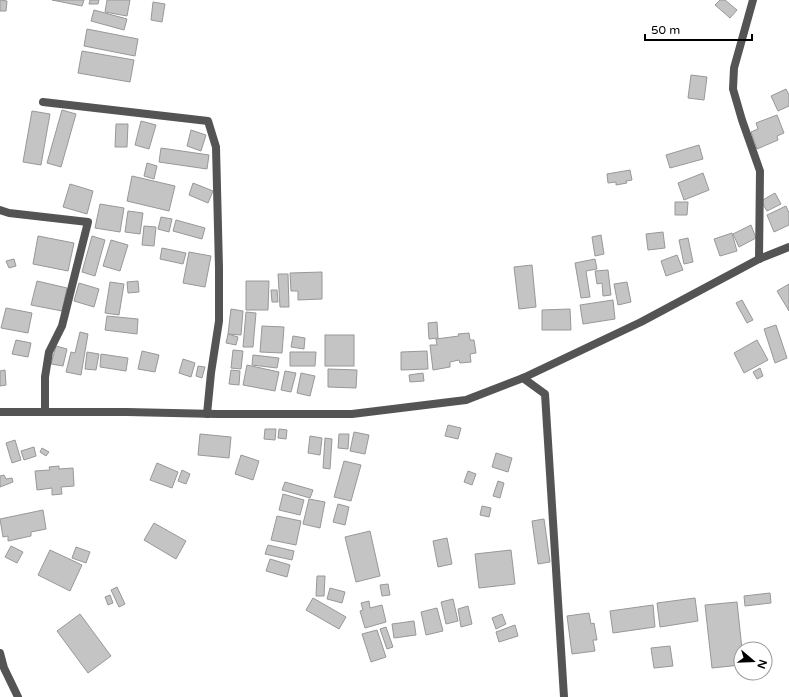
<svg xmlns="http://www.w3.org/2000/svg" width="789" height="697" font-family="'Varela Round',sans-serif">
<style>
.building{fill:#c4c4c4;stroke:#989898}
.lines{fill:none;stroke-linecap:round;stroke-linejoin:round}
.minor{stroke:#545454;stroke-width:8}
.tertiary{stroke:#545454;stroke-width:8}
</style>
<rect width="100%" height="100%" fill="#fff"/>
<!-- building -->
<g class="building">
<path d="M0 0 7 1 6 11H0Z"/>
<path d="M52 0H84L82 6Z"/>
<path d="M90 0H99L98 4H89Z"/>
<path d="M107 0H130L127 16 105 12Z"/>
<path d="M720 0H725L737 10 730 18 715 5Z"/>
<path d="M153 2 165 4 162 22 151 20Z"/>
<path d="M94 10 127 19 124 30 91 21Z"/>
<path d="M87 29 138 39 135 56 84 46Z"/>
<path d="M82 51 134 60 130 82 78 73Z"/>
<path d="M691 75 707 77 704 100 688 98Z"/>
<path d="M786 89 789 95V106L778 111 771 96Z"/>
<path d="M62 110 76 114 61 167 47 163Z"/>
<path d="M32 111 50 114 41 165 23 162Z"/>
<path d="M777 115 784 133 777 136 778 140 757 149 751 132 758 129 756 123Z"/>
<path d="M141 121 156 125 149 149 135 145Z"/>
<path d="M116 124H128L127 147H115Z"/>
<path d="M191 130 206 135 201 151 187 146Z"/>
<path d="M699 145 703 159 670 168 666 155Z"/>
<path d="M161 148 209 155 207 169 159 162Z"/>
<path d="M147 163 157 166 154 179 144 176Z"/>
<path d="M630 170 632 180 626 181 627 183 616 185V182L608 183 607 174Z"/>
<path d="M703 173 709 190 684 200 678 183Z"/>
<path d="M132 176 175 186 169 211 127 201Z"/>
<path d="M193 183 213 191 208 203 189 195Z"/>
<path d="M70 184 93 191 87 214 63 207Z"/>
<path d="M775 193 781 204 767 211 761 201Z"/>
<path d="M675 202H688L687 215H675Z"/>
<path d="M100 204 124 208 120 232 95 228Z"/>
<path d="M786 206 789 213V225L774 232 767 215Z"/>
<path d="M128 211 143 213 140 234 125 232Z"/>
<path d="M161 217 172 219 169 232 158 229Z"/>
<path d="M176 220 205 228 202 239 173 231Z"/>
<path d="M751 225 756 238 739 247 733 234Z"/>
<path d="M144 226 156 227 154 246 142 245Z"/>
<path d="M663 232 665 248 648 250 646 234Z"/>
<path d="M732 233 737 251 720 256 714 239Z"/>
<path d="M601 235 604 254 595 256 592 237Z"/>
<path d="M38 236 74 243 68 271 33 264Z"/>
<path d="M92 236 105 240 95 276 82 272Z"/>
<path d="M688 238 693 262 684 264 679 240Z"/>
<path d="M111 240 128 245 120 271 103 266Z"/>
<path d="M162 248 186 253 183 264 160 259Z"/>
<path d="M189 252 211 256 205 287 183 283Z"/>
<path d="M677 255 683 270 666 276 661 261Z"/>
<path d="M14 259 16 266 9 268 6 261Z"/>
<path d="M595 259 597 269 586 271 590 297 581 298 575 263Z"/>
<path d="M532 265 536 307 519 309 514 267Z"/>
<path d="M608 270 611 295 603 296 602 283 597 284 595 271Z"/>
<path d="M322 272V299L298 300V291H291L290 273Z"/>
<path d="M278 274H288L289 307H280Z"/>
<path d="M37 281 67 288 62 311 31 305Z"/>
<path d="M138 281 139 292 128 293 127 282Z"/>
<path d="M246 281H269L268 310H246Z"/>
<path d="M110 282 124 284 119 315 105 313Z"/>
<path d="M627 282 631 302 618 305 614 284Z"/>
<path d="M79 283 99 289 94 307 74 301Z"/>
<path d="M789 284V311L777 291Z"/>
<path d="M271 290H277L278 302H272Z"/>
<path d="M613 300 615 319 583 324 580 305Z"/>
<path d="M742 300 753 320 747 323 736 303Z"/>
<path d="M6 308 32 313 28 333 1 328Z"/>
<path d="M231 309 243 311 241 335 228 334Z"/>
<path d="M570 309 571 330H542V310Z"/>
<path d="M246 312 256 313 253 347H243Z"/>
<path d="M107 316 138 319 137 334 105 330Z"/>
<path d="M437 322 438 338 429 339 428 323Z"/>
<path d="M776 325 787 358 775 363 764 329Z"/>
<path d="M262 326 284 327 282 353 260 352Z"/>
<path d="M80 332 88 334 81 375 66 372 71 352 75 353Z"/>
<path d="M469 333 470 340H474L476 353 470 354 471 362 460 363 459 360 450 362V367L433 370 430 345H437L436 339 459 336 458 334Z"/>
<path d="M228 334 238 337 236 345 226 343Z"/>
<rect x="325" y="335" width="29" height="31"/>
<path d="M293 336 305 338 304 349 291 347Z"/>
<path d="M16 340 31 343 28 357 12 354Z"/>
<path d="M757 340 768 360 744 373 734 353Z"/>
<path d="M56 346 67 349 63 366 51 364Z"/>
<path d="M233 350 243 351 241 369 231 368Z"/>
<path d="M142 351 159 355 155 372 138 369Z"/>
<path d="M427 351 428 369 401 370V352Z"/>
<path d="M87 352 99 354 96 370 85 369Z"/>
<path d="M290 352H316L315 366H290Z"/>
<path d="M101 354 128 358 126 371 100 367Z"/>
<path d="M253 355 279 358 277 368 252 365Z"/>
<path d="M183 359 195 363 191 377 179 373Z"/>
<path d="M247 365 279 372 275 391 243 385Z"/>
<path d="M198 366 205 367 202 378 196 376Z"/>
<path d="M760 368 763 376 757 379 753 372Z"/>
<path d="M328 369 357 370 356 388 328 387Z"/>
<path d="M5 370 6 385 0 386V371Z"/>
<path d="M231 370 240 371 239 385 229 384Z"/>
<path d="M285 371 296 373 291 392 281 390Z"/>
<path d="M301 373 315 376 310 396 297 393Z"/>
<path d="M423 373 424 381 410 382 409 375Z"/>
<path d="M448 425 461 428 458 439 445 436Z"/>
<path d="M265 429H276L275 440 264 439Z"/>
<path d="M279 429 287 430 286 439 278 438Z"/>
<path d="M354 432 369 435 365 454 350 451Z"/>
<path d="M200 434 231 437 229 458 198 455Z"/>
<path d="M339 434H349L348 449 338 448Z"/>
<path d="M310 436 322 438 320 455 308 453Z"/>
<path d="M325 438 332 439 330 469 323 468Z"/>
<path d="M15 440 21 460 12 463 6 443Z"/>
<path d="M34 447 36 456 24 460 21 451Z"/>
<path d="M42 448 49 452 46 456 40 452Z"/>
<path d="M496 453 512 458 508 472 492 467Z"/>
<path d="M241 455 259 461 253 480 235 474Z"/>
<path d="M344 461 361 465 351 501 334 497Z"/>
<path d="M157 463 178 472 172 488 150 480Z"/>
<path d="M59 466V469L73 468 74 486 61 487 62 494 52 495V488L37 490 35 471 50 470 49 467Z"/>
<path d="M182 470 190 474 186 484 178 481Z"/>
<path d="M468 471 476 474 472 485 464 482Z"/>
<path d="M4 475 6 479 12 478 13 482 0 487V476Z"/>
<path d="M498 481 504 483 500 498 493 496Z"/>
<path d="M285 482 313 490 310 498 282 490Z"/>
<path d="M283 494 304 500 300 515 279 510Z"/>
<path d="M309 499 325 502 320 528 303 524Z"/>
<path d="M338 504 349 507 345 525 333 522Z"/>
<path d="M482 506 491 508 489 517 480 515Z"/>
<path d="M43 510 46 529 31 532V536L8 541V536L3 537 0 519Z"/>
<path d="M277 516 301 521 296 545 271 540Z"/>
<path d="M544 519 550 562 538 564 532 521Z"/>
<path d="M154 523 186 541 176 559 144 540Z"/>
<path d="M370 531 380 576 356 582 345 537Z"/>
<path d="M447 538 452 564 438 567 433 541Z"/>
<path d="M268 545 294 551 292 560 265 554Z"/>
<path d="M11 546 23 552 17 563 5 557Z"/>
<path d="M76 547 90 552 86 563 72 558Z"/>
<path d="M50 550 82 565 70 591 38 575Z"/>
<path d="M511 550 515 584 479 588 475 554Z"/>
<path d="M270 559 290 565 287 577 266 571Z"/>
<path d="M317 576H325L324 596H316Z"/>
<path d="M388 584 390 595 382 596 380 585Z"/>
<path d="M117 587 125 604 119 607 111 590Z"/>
<path d="M330 588 345 592 342 603 327 599Z"/>
<path d="M770 593 771 603 745 606 744 596Z"/>
<path d="M110 595 113 603 108 605 105 597Z"/>
<path d="M313 598 346 617 339 629 306 610Z"/>
<path d="M695 598 698 621 660 627 657 603Z"/>
<path d="M453 599 458 621 446 624 441 602Z"/>
<path d="M369 601 370 608 382 605 386 622 365 628 360 611 363 610 361 603Z"/>
<path d="M737 602 742 649H741V665L712 668 705 605Z"/>
<path d="M653 605 655 627 613 633 610 611Z"/>
<path d="M468 606 472 624 461 627 458 609Z"/>
<path d="M437 608 443 631 426 635 421 612Z"/>
<path d="M589 613 591 624 594 623 597 640H593L595 651 572 654 567 616Z"/>
<path d="M80 614 111 656 88 673 57 631Z"/>
<path d="M502 614 506 624 496 629 492 618Z"/>
<path d="M414 621 416 635 394 638 392 624Z"/>
<path d="M515 625 518 636 499 642 496 632Z"/>
<path d="M386 627 393 647 387 649 380 629Z"/>
<path d="M377 630 386 657 371 662 362 634Z"/>
<path d="M670 646 673 666 654 668 651 648Z"/>
</g>
<g class="lines">
<!-- minor -->
<g class="minor">
<path d="M753 0 734 68 733 89 742 120 760 171 759 259"/>
<path d="M43 102 208 121 216 147 219 268V321L211 373 207 414"/>
<path d="M0 210 9 213 88 222 62 326 49 352 45 377V412"/>
<path d="M523 378 545 394 564 697"/>
<path d="M0 653 4 668 18 697"/>
</g>
<!-- tertiary -->
<path class="tertiary" d="M0 412H127L217 414H352L466 400 523 378 641 322 759 259 789 247"/>
</g>
<!-- north arrow -->
<g transform="translate(753 661) rotate(109)"><circle r="19" fill="#ffffff" stroke="#999999"/>
<path d="M0-3L7 15L0 10L-7 15Z" fill="#000000"/>
<text y="-6" font-size="11" font-weight="bold" text-anchor="middle" fill="#000000">N</text>
</g>
<!-- scale -->
<path d="M645 34v6h107v-6" fill="none" stroke="#000000" stroke-width="2"/>
<text x="651" y="34" font-size="12" fill="#000000" stroke="#ffffff" stroke-width="3" paint-order="stroke">50 m</text>
</svg>
